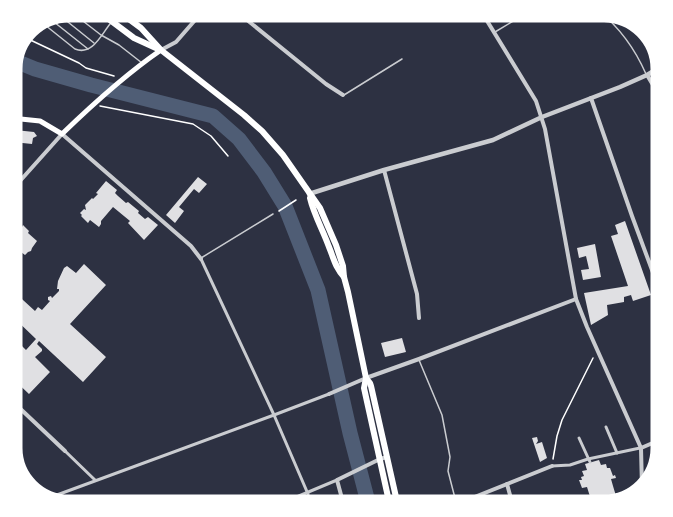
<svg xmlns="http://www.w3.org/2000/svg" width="673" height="517" font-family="Karla,sans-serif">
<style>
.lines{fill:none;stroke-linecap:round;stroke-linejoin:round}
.river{stroke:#4f5d75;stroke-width:15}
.building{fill:#e0e0e3}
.path{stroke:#fff;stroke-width:1.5}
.service{stroke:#caccd0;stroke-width:1.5}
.pedestrian{stroke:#caccd0;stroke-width:3}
.minor{stroke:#caccd0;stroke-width:4}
.tertiary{stroke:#caccd0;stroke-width:4.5}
.secondary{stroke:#fff;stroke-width:5}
.primary{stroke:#fff;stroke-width:6}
.rim{fill:none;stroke:#fff;stroke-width:3}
</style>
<rect width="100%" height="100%" fill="#2d3142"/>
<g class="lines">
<!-- river -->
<path class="river" d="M13 60 35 69 91 85 213 116 239 139 264 172 285 206 318 290 350 433 369 506"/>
</g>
<!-- building -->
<g class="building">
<path d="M15 130 34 132 37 136 33 138 32 144 13 142Z"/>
<path d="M198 177 207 184 199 193 194 189 179 207 184 211 175 223 166 215Z"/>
<path d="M106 181 117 190 115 193 118 196 126 203 128 202 139 211 138 213 145 219 148 217 158 225 144 240 128 223 130 221 113 207 101 221V224L99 227 90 220 88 223 81 216 82 215 80 213 84 209 86 210 85 205 92 198 93 199 98 194 96 193Z"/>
<path d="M14 219 22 227 23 225 29 231 28 233 37 241 32 248 31 251 28 252 25 255 21 252 13 260 17 263 11 270V257L18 249 11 242V223Z"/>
<path d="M625 221 651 295 633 301 631 295 624 297V302L607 305 608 315 591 325 584 293 628 286 611 236 618 234 615 225Z"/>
<path d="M595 244 601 277 583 280 581 270 589 269 586 256 579 258 577 248Z"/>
<path d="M84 264 106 285 70 324 106 357 83 382 39 341 37 344 42 349V351L35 357 50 372 29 394 11 377V355L20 344 26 350 36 339 11 315V289L35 311 38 307 42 310 50 301 48 300V297L51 296 52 298 59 291V289H57L58 281 64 268 67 266 76 273Z"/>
<path d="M402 338 406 352 385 357 381 343Z"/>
<path d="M537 437 538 441 536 444 542 442 547 458 540 462 532 438Z"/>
<path d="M599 460 601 465 606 464 607 468H610L613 476 615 475 616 478 611 479 613 486 616 496 621 494 622 498 605 506H583L592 503 587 487 582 488 579 480H582L581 477 584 476 582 471 587 470 585 464Z"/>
<path d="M501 495H503L506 506H483L481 503Z"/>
</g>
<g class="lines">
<!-- path -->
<g class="path">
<path d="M24 37 79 63 86 68 114 76"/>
<path d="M100 106 193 124 211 136 228 156"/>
<path d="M279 211 296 200"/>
<path d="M553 459 557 436 562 420 593 358"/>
</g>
<!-- service -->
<g class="service">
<path d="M70 11 101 35 119 45 142 63"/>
<path d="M599 11C620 28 635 49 646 74"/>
<path d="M58 14 94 43"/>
<path d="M49 18 88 49"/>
<path d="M40 21 75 49C92 56 101 35 110 24"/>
<path d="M495 32 530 11"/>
<path d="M344 95 402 59"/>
<path d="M201 258 273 214"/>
<path d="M419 360 442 415 450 457 448 471 456 502"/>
</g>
<!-- pedestrian -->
<g class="pedestrian">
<path d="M201 259 274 415 308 494"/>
<path d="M606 427 617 453"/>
<path d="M579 438 590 462"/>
<path d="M65 451 95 480"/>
<path d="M552 466 570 465 588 459 640 448"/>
<path d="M46 499 274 415 329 394"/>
<path d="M275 506 337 480"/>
</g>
<!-- minor -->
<g class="minor">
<path d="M236 11 326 84 343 95"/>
<path d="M481 11 536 101 545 129 576 299 587 327 641 448 642 488"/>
<path d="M161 50 176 42 203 11"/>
<path d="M647 75 653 85 662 91"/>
<path d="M591 98 632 216 662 297"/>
<path d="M384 170 417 294 419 318"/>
<path d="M11 191 62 134 191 246 201 259"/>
<path d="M650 263 662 259"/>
<path d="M329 394 366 378 419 359 576 299"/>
<path d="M11 400 65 451"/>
<path d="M641 448 662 439"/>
<path d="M507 484 513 506"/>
<path d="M344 506 337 480 380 459 387 457"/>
<path d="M446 506 457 504 552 466"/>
</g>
<!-- tertiary -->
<path class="tertiary" d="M309 194 384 170 493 140 542 117 620 87 647 75 662 66"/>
<!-- secondary -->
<path class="secondary" d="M11 118 40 121 62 134C93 104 126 74 161 50"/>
<!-- primary -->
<g class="primary">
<path d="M98 11 134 38 158 49"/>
<path d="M118 11 141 28 161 50 244 115 262 131 283 155 320 208 336 245 343 266 344 277 348 292 366 378 370 383 371 386 398 506"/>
<path d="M310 198C314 215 323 230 329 247 334 259 335 267 344 277"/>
<path d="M366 378 364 388 390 506"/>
</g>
</g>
<!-- crop -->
<path d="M0 0H673V517H0ZM69 21H604A48 48 0 0 1 652 69V448A48 48 0 0 1 604 496H69A48 48 0 0 1 21 448V69A48 48 0 0 1 69 21Z" fill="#fff" fill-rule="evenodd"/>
<path class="rim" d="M69 21H604A48 48 0 0 1 652 69V448A48 48 0 0 1 604 496H69A48 48 0 0 1 21 448V69A48 48 0 0 1 69 21Z"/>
</svg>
